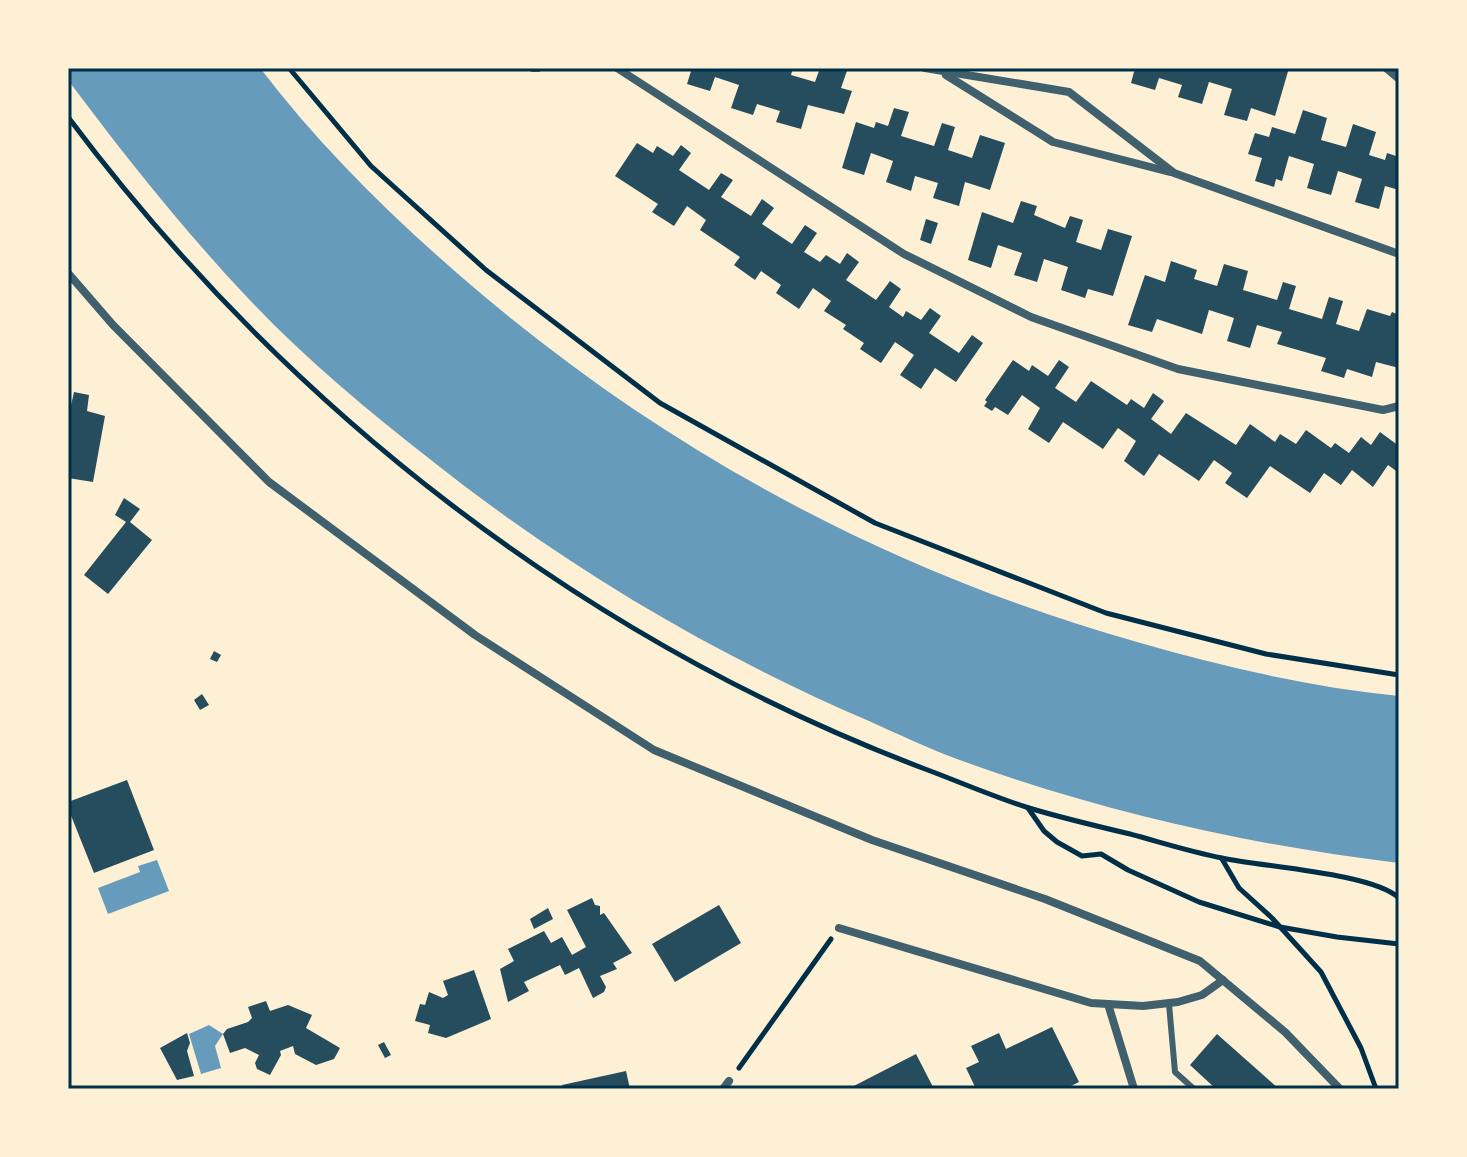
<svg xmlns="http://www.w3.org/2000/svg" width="1467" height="1157" font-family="Merriweather,serif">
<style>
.water{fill:#669bbc}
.building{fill:#264d5e}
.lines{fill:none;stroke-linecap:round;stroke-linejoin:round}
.path{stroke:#003049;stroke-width:5}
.service{stroke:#3f606c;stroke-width:6}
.minor{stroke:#3f606c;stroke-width:8}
.neatline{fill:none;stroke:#003049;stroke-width:3}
</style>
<rect width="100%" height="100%" fill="#fdf0d5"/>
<!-- water -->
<g class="water">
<path d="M68 68H260C325 153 403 228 485 297 679 459 894 573 1137 642 1223 667 1310 687 1399 696V863C1249 845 1098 811 957 759 927 748 898 734 869 721 711 653 566 567 431 460 366 409 302 356 246 296 182 228 124 155 68 80Z"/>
<path d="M157 860 169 891 108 914 98 888 140 872 138 866Z"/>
<path d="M209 1025 223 1034 215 1046 221 1068 201 1074 189 1034Z"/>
</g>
<!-- building -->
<g class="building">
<path d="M692 68H793L791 75 815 82 820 68H848L841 88 852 91 844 114 808 105 801 129 776 122 780 111 757 104 753 115 731 108 739 85 715 77 710 91 687 84Z"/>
<path d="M1135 68H1251L1259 70 1260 68H1289L1275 116 1251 108 1247 121 1224 115 1232 89 1209 82 1202 104 1178 97 1182 85 1159 78 1155 90 1131 83Z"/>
<path d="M894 108 909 112 901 136 934 146 942 123 955 127 948 150 972 158 980 135 1005 143 990 190 965 182 959 206 933 198 938 183 915 176 911 191 886 182 893 161 871 153 864 175 842 168 856 122 874 128 876 122 888 126Z"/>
<path d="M1303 110 1327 118 1321 140 1346 147 1353 124 1376 132 1369 155 1385 160 1387 153 1399 157V190L1385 186 1379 209 1355 202 1362 179 1338 171 1331 195 1307 188 1314 164 1289 156 1282 181 1276 179 1274 187 1255 181 1262 158 1248 154 1255 133 1269 137 1272 127 1295 134Z"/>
<path d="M637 143 653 153 657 146 673 156 681 145 691 153 679 170 709 190 721 173 733 180 721 197 751 216 762 199 774 208 762 224 792 244 805 225 817 233 804 252 820 262 826 255 840 264 847 253 859 262 846 280 876 300 890 281 901 289 889 307 903 317 906 311 921 320 930 308 941 316 929 333 959 353 972 335 983 343 956 382 935 368 921 389 900 375 914 355 895 342 881 363 860 349 864 343 843 329 846 325 824 311 831 301 813 288 799 309 776 293 781 285 761 271 755 280 734 265 740 257 700 230 706 220 687 206 674 226 652 212 658 204 615 176Z"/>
<path d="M1021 201 1037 206 1034 215 1065 228 1070 216 1083 220 1076 242 1101 250 1108 229 1132 236 1113 296 1088 289 1085 298 1061 290 1068 267 1044 259 1037 282 1014 275 1022 253 998 245 991 268 968 260 982 212 1013 223Z"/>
<path d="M926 219 938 223 931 244 920 240Z"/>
<path d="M1171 261 1197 270 1194 279 1217 286 1224 264 1248 271 1243 290 1277 300 1283 282 1296 286 1289 309 1322 319 1329 297 1343 301 1336 324 1359 331 1367 309 1390 316 1392 312 1399 315V368L1376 362 1372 377 1347 369 1344 378 1321 371 1326 358 1277 344 1282 332 1257 325 1250 348 1227 341 1234 318 1209 310 1202 334 1157 319 1152 332 1128 325 1145 275 1165 282Z"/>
<path d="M1013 360 1029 371 1032 365 1048 376 1059 360 1069 367 1055 388 1076 402 1091 381 1127 405 1131 399 1144 408 1153 393 1164 401 1151 419 1171 434 1186 413 1236 445 1250 424 1275 442 1280 434 1296 444 1306 430 1331 448 1335 443 1349 453 1361 437 1371 445 1380 432 1399 446V473L1388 465 1373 487 1352 470 1341 485 1324 473 1310 493 1270 466 1247 498 1225 483 1232 473 1214 460 1199 481 1159 454 1144 476 1124 461 1136 441 1118 428 1103 449 1063 422 1049 443 1028 429 1040 408 1022 395 1008 415 995 407 992 411 984 406 987 402 985 400Z"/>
<path d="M74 392 89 395 87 411 105 416 93 482 68 478V419Z"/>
<path d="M124 498 140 509 130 522 152 540 108 594 84 575 126 522 115 515Z"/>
<path d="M214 651 221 655 217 662 210 659Z"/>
<path d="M202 694 209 705 200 710 194 700Z"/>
<path d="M127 780 154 850 94 873 68 808V802Z"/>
<path d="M592 898 595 905 600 906V915L604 913 632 953 613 963 617 969 600 976 606 987 604 992 593 998 579 968 565 975 560 965 524 982 529 991 508 1002 500 969 514 961 508 949 544 931 551 943 562 937 572 955 586 947 567 910Z"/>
<path d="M719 905 741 943 675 982 652 944Z"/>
<path d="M548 908 553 919 534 929 530 919Z"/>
<path d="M474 970 491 1019 446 1038 428 1033 430 1025 415 1021 420 1004 425 1005 429 992 443 998 448 995 443 981Z"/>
<path d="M266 1001 270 1011 288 1005 312 1015 306 1028 340 1048 334 1059 316 1065 295 1054 293 1046 280 1051 281 1055 270 1075 257 1069 255 1063 259 1055 245 1048 230 1053 223 1034 227 1029 248 1022 252 1018 248 1007Z"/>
<path d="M1052 1027 1079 1082 1065 1089H976L966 1068 979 1062 971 1046 999 1033 1006 1049Z"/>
<path d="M187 1033 190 1043 187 1051 194 1076 177 1080 160 1048Z"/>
<path d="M1217 1034 1279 1089H1216L1190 1065Z"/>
<path d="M384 1042 391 1055 385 1058 378 1045Z"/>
<path d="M916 1054 934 1089H848Z"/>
<path d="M626 1071 630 1089H563L562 1085Z"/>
</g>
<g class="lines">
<!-- path -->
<g class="path">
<path d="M289 68 371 166 486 270 660 403 875 523 1106 613 1266 654 1399 675"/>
<path d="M68 117C287 409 582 639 925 769 960 782 994 797 1029 808 1062 818 1096 826 1130 834 1160 842 1191 852 1222 858 1263 867 1372 873 1399 898"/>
<path d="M1028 808 1044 831 1057 842 1082 856 1101 854 1128 870 1199 902 1280 927 1337 937 1399 944"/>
<path d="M1222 859 1239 888 1272 918 1321 972 1361 1048 1375 1086"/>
<path d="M739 1068 831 939"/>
</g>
<!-- service -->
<path class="service" d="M1169 1004 1175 1072 1194 1089"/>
<!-- minor -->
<g class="minor">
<path d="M533 68H538"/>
<path d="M617 68 904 254 1031 317 1178 369 1383 410 1399 406"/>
<path d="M925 68 1069 92 1174 173 1399 254"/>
<path d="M1386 68 1399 79"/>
<path d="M946 75 1053 142 1170 172"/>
<path d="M68 273 113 325 269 482 475 635 654 750 872 840 1045 899 1200 961 1285 1032 1340 1089"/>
<path d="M839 928 1091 1003 1143 1006 1178 1002 1202 995 1223 980"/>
<path d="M1108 1004 1134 1089"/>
<path d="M723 1089 729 1081"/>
</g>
</g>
<!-- border -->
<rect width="1467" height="1157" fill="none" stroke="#fdf0d5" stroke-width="140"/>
<rect x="70" y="70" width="1327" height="1017" class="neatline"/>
</svg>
